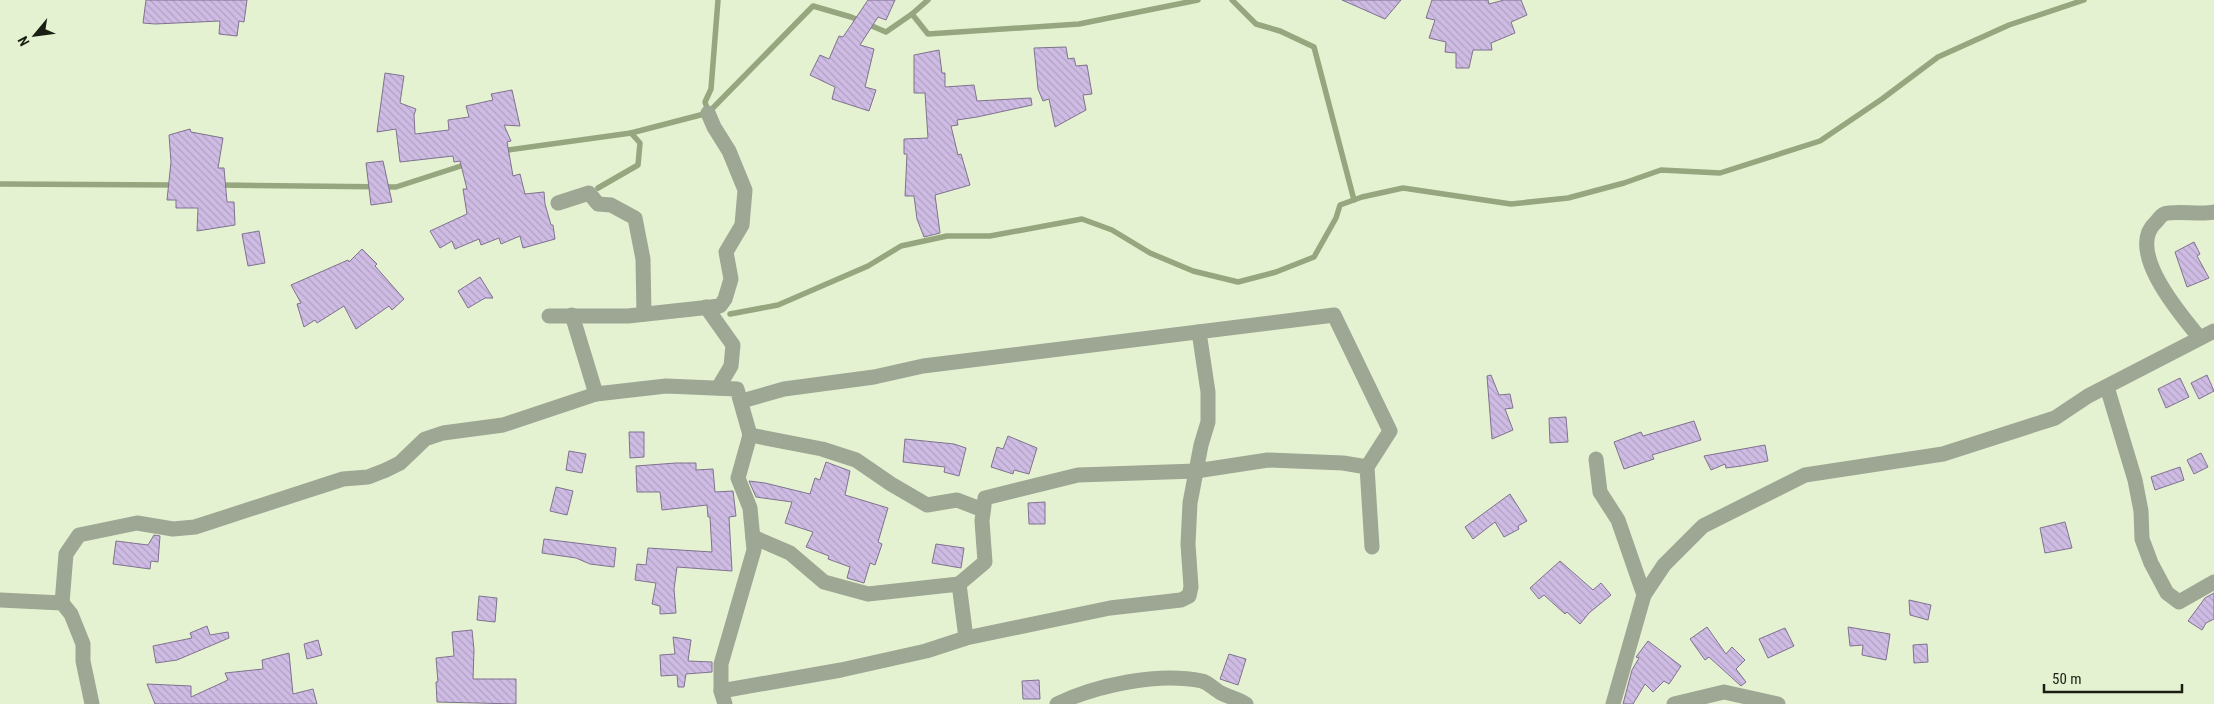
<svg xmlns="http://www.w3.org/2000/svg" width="2214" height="704" font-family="'Roboto Condensed',sans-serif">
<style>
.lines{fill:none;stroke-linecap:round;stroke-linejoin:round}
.stream{stroke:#96a67e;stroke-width:5.5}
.building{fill:url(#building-back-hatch);stroke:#7f728e}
.minor{stroke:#9ea694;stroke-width:15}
</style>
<defs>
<pattern id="building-back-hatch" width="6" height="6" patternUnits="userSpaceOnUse" patternTransform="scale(1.25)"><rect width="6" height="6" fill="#cfbce4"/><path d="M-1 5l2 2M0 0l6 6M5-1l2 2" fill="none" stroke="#b1a1c3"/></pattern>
</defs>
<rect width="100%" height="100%" fill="#e4f2d1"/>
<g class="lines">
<!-- stream -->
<g class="stream">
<path d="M1232 0 1256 24 1280 31 1314 47 1354 200"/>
<path d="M912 14 928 0"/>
<path d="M708 111 705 102 711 89 718 0"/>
<path d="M501 151 631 133 708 113 813 6 851 17 886 32 912 14 928 34 1079 24 1198 0"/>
<path d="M0 184 175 185"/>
<path d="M220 185 396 187 467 164"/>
<path d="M598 188 638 165 640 143 631 133"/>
<path d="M730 314 778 305 868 266 901 246 947 236H990L1082 219 1112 230 1150 253 1193 271 1238 282 1276 272 1314 257 1336 218 1340 205 1362 197 1403 188 1511 204 1568 198 1624 183 1661 170 1720 173 1820 141 1882 99 1938 57 2009 25 2084 0"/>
</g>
</g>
<!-- building -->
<g class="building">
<path d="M146 0H247L244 22 239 21 237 36 219 34 220 21 155 24 143 23Z"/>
<path d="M868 0H895L886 20 878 17 860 45 874 49 865 87 876 90 869 111 832 99 835 87 810 75 820 55 829 59 839 36 843 37Z"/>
<path d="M1342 0H1401L1385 19Z"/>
<path d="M1432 0H1488L1489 4 1504 0H1521L1527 15 1511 22 1515 33 1491 43 1492 50H1473L1469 68H1456V53L1445 52 1446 42 1429 38 1435 20 1426 18Z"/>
<path d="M1066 47 1068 59 1074 58 1076 66 1087 65 1092 94 1083 95 1086 110 1055 127 1049 99 1043 101 1038 89 1034 48Z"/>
<path d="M939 50 942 73H945V87L974 85 977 101 1031 98 1032 105 977 117 957 120 958 125 951 126 958 155 961 154 970 185 935 195 940 233 924 237 917 219 914 196H905L907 154H904V139L928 138 925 93H914V55Z"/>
<path d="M385 73 404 76 400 103 416 109 414 115 415 134 449 130 448 120 469 117 466 106 493 100 491 94 512 90 520 126 504 125 511 141 507 142 513 176 520 174 525 194 544 192 545 204 551 225H553L555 239 523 248 520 236 501 244 499 238 481 245 479 239 455 249 452 241 440 248 430 231 467 214 463 189H467L460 161 454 162 453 156 400 162 396 129 377 132Z"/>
<path d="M190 129 191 132 223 138 218 168H224L227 202H234L235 225 197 231 198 208H176V200H167L171 162 169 135Z"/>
<path d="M383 161 392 202 371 205 366 163Z"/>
<path d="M259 231 265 263 248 266 242 234Z"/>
<path d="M2194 242 2200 254 2197 256 2209 278 2187 287 2175 252Z"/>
<path d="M362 249 377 264 375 266 404 299 392 310 389 306 356 329 344 306 317 323 315 320 304 327 297 304 301 303 291 285 348 260 349 262Z"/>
<path d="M480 277 493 298H485L468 308 458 291Z"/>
<path d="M1491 375 1499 395 1510 394 1513 408 1505 409 1513 430 1492 439 1487 376Z"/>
<path d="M2207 375 2214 391 2199 399 2191 383Z"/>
<path d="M2180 378 2189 397 2166 408 2158 389Z"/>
<path d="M1566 417 1568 442 1550 443 1549 418Z"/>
<path d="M1694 421 1701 440 1652 455 1654 459 1624 469 1614 442 1641 432 1643 436Z"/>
<path d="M629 432H644V457L630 458Z"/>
<path d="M1008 436 1037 448 1029 474 1014 470 1013 474 991 467 997 447 1003 449Z"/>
<path d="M905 439 954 444 966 448 959 476 944 472 945 467 903 462Z"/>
<path d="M1765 445 1768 461 1741 466 1726 468 1725 464 1711 470 1704 456Z"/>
<path d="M569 451 586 454 582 473 566 470Z"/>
<path d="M2201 453 2208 467 2194 474 2187 460Z"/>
<path d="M826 462 850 471 845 495 888 508 878 542 882 544 875 565 870 563 864 583 847 578 850 567 828 559 829 556 806 547 813 532 785 523 792 502 756 497 749 481 765 483 810 494 815 478 820 480Z"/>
<path d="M676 463H696V470L713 469 715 492 733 491 736 516 729 517 732 571 677 567 674 589 676 613 660 614V606L652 604 656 583 635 580 637 564 646 565 648 548 712 552 710 517H708L707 505 662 510 660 492H637L636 466Z"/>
<path d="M2180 467 2184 480 2155 490 2151 477Z"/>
<path d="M556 487 573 491 567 515 550 511Z"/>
<path d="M1510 494 1527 521 1518 526 1519 529 1504 537 1495 522 1473 539 1465 527Z"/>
<path d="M1045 502V524H1029L1028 503Z"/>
<path d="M2065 522 2072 548 2045 553 2040 528Z"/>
<path d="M154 535 160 536 158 562 151 561 150 569 113 564 116 541 148 545Z"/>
<path d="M544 539 616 548 614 567 590 564 576 558 542 553Z"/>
<path d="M936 544 964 548 961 568 932 563Z"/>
<path d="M1560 561 1593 590 1601 583 1611 595 1589 613 1580 624 1567 612 1565 614 1544 595 1539 599 1530 588Z"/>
<path d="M2214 593V619L2206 623 2202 630 2188 621 2205 598Z"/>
<path d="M479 596 497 598 495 622 477 620Z"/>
<path d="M1909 600 1931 605 1928 620 1910 615Z"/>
<path d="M207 626 210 635 228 632 229 638 177 660 156 663 153 646 192 638 190 633Z"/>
<path d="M1707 627 1726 654 1732 647 1745 660 1736 669 1746 682 1741 686 1709 657 1705 660 1690 639Z"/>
<path d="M1848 627 1890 634 1886 660 1862 655 1863 645 1850 646Z"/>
<path d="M1785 628 1794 646 1768 658 1759 639Z"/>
<path d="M472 630 474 650 473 679H516V704L437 702 436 682H438L436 658 454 656 452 632Z"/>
<path d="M673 637 691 640 688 661 712 662V672L686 674 684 687H678L677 675 661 676 660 655 675 654Z"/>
<path d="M318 640 322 655 307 659 304 644Z"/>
<path d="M1648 641 1681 666 1669 684 1664 681 1653 692 1645 684 1633 704H1623L1632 670 1639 658 1636 657Z"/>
<path d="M1927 644 1928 662 1914 663 1913 645Z"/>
<path d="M289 653 293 694 313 689 317 704H155L147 684 191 686V697L228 680 225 673 263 669 262 660Z"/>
<path d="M1229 654 1246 659 1238 685 1220 679Z"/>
<path d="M1039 680 1040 699H1023L1022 681Z"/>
</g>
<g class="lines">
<!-- minor -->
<g class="minor">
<path d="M558 203 589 193 598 204 611 205 635 218 643 259 644 314"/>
<path d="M706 307 733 345 731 366 718 388"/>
<path d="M572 315 596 394 666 386 737 389 750 435 738 478 750 508 754 550 721 664V691L725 704"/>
<path d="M549 316H628L720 306 725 299 731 279 726 252 742 225 745 190 729 151 714 127 708 113"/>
<path d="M2199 337C2180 314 2125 250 2156 222 2158 220 2161 215 2164 214 2175 210 2201 215 2214 212"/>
<path d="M2107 387 2135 480 2141 511 2142 539 2151 563 2167 593 2179 602 2214 582"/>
<path d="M742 401 784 389 874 377 923 366 1334 315 1390 431 1367 467"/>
<path d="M750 435 822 449 856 460 891 484 927 505 957 500 983 510"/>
<path d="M1596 459 1600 492 1618 520 1644 595"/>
<path d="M753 537 790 553 824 582 868 594 959 584 966 638"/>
<path d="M959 584 985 562 982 521 985 498 1078 475 1196 471 1268 460 1343 463 1367 467 1372 547"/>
<path d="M0 600 62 603 71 614 83 644V661L92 704"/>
<path d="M62 603 66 554 79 535 137 523 173 529 195 527 343 479 368 477 386 470 400 463 425 439 443 433 503 425 596 394"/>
<path d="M721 691 841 670 926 651 966 638 1110 608 1181 600 1189 596 1191 587 1188 544 1190 503 1201 445 1208 422V392L1199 332"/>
<path d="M1057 704C1097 685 1158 672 1202 681 1209 683 1215 690 1221 693 1229 697 1238 699 1246 704"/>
<path d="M1613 704 1644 595 1664 565 1703 526 1805 475 1943 454 2055 418 2088 396 2214 331"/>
<path d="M1674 704 1724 692 1778 704"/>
</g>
</g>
<!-- north arrow -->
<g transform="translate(35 35) rotate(241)" stroke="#e4f2d1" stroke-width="4" paint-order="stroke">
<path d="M0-4L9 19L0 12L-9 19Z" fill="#1a1e13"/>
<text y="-8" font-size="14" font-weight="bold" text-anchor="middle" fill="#1a1e13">N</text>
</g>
<!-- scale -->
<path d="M2044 684v8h138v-8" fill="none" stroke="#1a1e13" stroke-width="2.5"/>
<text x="2052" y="684" font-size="15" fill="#1a1e13" stroke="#e4f2d1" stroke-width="4" paint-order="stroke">50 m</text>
</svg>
